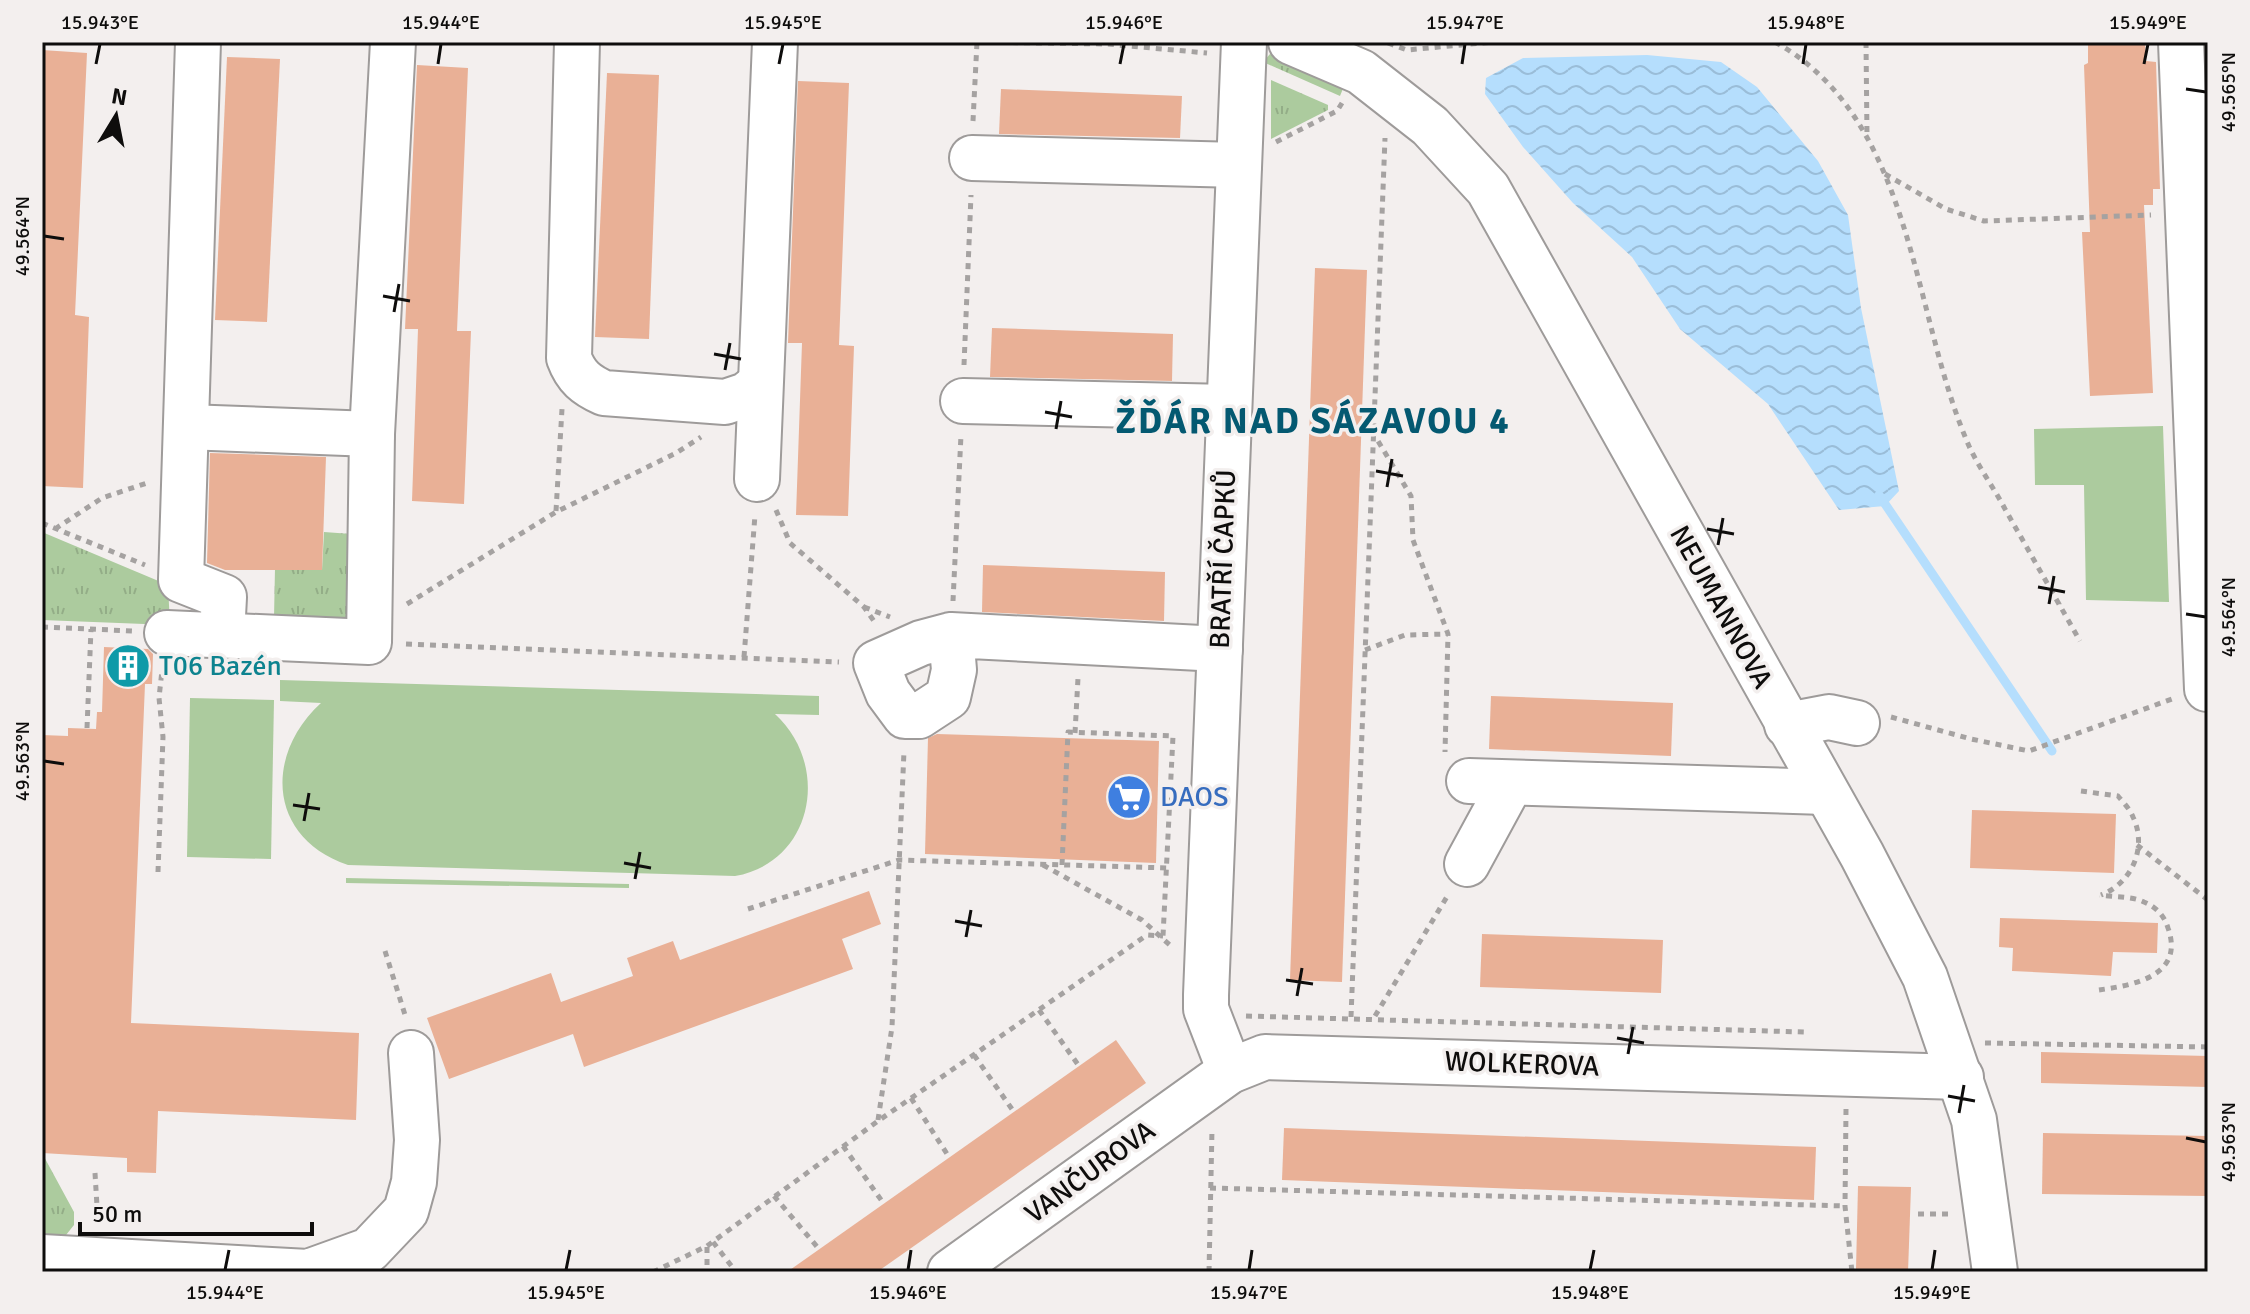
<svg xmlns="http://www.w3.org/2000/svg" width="2250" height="1314" font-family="Signika,sans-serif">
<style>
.grass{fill:url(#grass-tufts)}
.pitch{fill:#accb9e}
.water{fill:url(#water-waves)}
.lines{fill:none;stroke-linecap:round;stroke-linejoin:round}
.stream{stroke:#b5defd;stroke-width:9}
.building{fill:#e9b096}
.minor-casing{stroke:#9e9b9a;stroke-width:48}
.path{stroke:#a5a2a1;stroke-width:5;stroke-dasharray:6 6;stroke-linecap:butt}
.minor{stroke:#fff;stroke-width:44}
.ticks{fill:none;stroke:#0e0d0c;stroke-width:3}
.labels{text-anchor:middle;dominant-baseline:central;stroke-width:7;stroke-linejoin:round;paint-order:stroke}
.street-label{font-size:28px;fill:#0e0d0c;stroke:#f3efee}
.culture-label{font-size:28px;fill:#0d838f;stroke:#f3efee;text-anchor:start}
.shop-label{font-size:28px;fill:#366cbe;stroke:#f3efee;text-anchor:start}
.district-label{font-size:36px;font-weight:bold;letter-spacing:2px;fill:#045971;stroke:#f3efee}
.neatline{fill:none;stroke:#0e0d0c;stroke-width:3}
.ticks-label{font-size:20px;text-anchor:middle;fill:#0e0d0c}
</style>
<defs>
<pattern id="grass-tufts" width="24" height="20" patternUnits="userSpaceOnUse" patternTransform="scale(2)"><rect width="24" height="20" fill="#accb9e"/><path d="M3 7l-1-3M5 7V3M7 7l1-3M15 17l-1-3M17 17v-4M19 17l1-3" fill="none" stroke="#93ad87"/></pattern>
<pattern id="water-waves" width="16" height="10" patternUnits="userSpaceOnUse" patternTransform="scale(2)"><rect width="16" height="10" fill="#b5defd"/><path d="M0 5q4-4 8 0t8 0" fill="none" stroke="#9abdd8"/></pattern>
</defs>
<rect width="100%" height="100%" fill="#f3efee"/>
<!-- grass -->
<g class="grass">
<path d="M1270 54 1344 86 1340 96 1263 62Z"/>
<path d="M1271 80 1328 105V110L1271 139Z"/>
<path d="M42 532 168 585 170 625 42 620Z"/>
<path d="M324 532 365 535 351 620 274 618 275 568 322 570Z"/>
<path d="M42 1124V1153L74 1212V1225L66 1235 42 1234Z"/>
</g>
<!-- pitch -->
<g class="pitch">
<path d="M2163 426 2169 602 2086 600 2084 485H2035L2034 429Z"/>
<path d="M280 680 819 696V715L775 714C831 765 814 862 735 876L348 865C268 838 264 755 321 703L280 701Z"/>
<path d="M190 698 274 700 271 859 187 857Z"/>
<path d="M346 878 629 884V888L346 883Z"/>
</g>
<!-- water -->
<path class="water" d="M1647 55 1721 62 1757 87 1818 161 1848 215 1861 308 1899 491 1885 506 1839 510 1768 404 1680 329 1632 257 1573 203 1523 147 1485 94 1486 78 1523 58Z"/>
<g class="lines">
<!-- stream -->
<path class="stream" d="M1879 495 2052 751"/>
</g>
<!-- building -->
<g class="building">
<path d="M2088 42H2145L2146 61 2156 62 2160 189H2153V205H2144L2153 393 2090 396 2082 232H2090L2084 65 2088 63Z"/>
<path d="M42 50 87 53 75 315 89 317 83 488 42 486Z"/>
<path d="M227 57 280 59 267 322 215 320Z"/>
<path d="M417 65 468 68 457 331H471L464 504 412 501 418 329H405Z"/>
<path d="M607 73 659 75 649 339 595 337Z"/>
<path d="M798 81 849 83 839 345 854 346 848 516 796 515 802 343H788Z"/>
<path d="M1001 89 1182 96 1180 138 999 134Z"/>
<path d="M1315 268 1367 270 1342 982 1290 980Z"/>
<path d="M992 328 1173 334 1172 381 990 377Z"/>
<path d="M210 453 326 457 322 570H225L207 563Z"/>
<path d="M983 565 1165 572 1164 621 982 612Z"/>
<path d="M104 647 148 649 153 654 152 684H145L131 1023 359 1033 356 1120 158 1111 156 1173 127 1172V1158L42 1153V735L68 736V728L96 729 97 712H102Z"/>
<path d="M1491 696 1673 703 1671 756 1489 749Z"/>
<path d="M937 734 1159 741 1156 863 925 854 928 738Z"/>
<path d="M1972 810 2116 814 2114 873 1970 868Z"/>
<path d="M869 891 881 924 842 939 853 969 584 1067 573 1034 449 1079 427 1018 551 973 561 1002 633 976 627 958 673 941 680 960Z"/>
<path d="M2000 918 2158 923 2157 953 2113 952 2111 976 2012 971 2013 948 1999 947Z"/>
<path d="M1482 934 1663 940 1661 993 1480 987Z"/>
<path d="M1116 1040 1146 1083 877 1272H787Z"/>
<path d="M2041 1052 2208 1056V1087L2041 1083Z"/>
<path d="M1284 1128 1816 1147 1814 1200 1282 1180Z"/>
<path d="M2043 1133 2208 1136V1196L2042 1194Z"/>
<path d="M1858 1186 1911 1187 1908 1272 1856 1269Z"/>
</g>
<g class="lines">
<!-- minor casing -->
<g class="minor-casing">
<g id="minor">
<path d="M198 42 181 580 224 597 222 635"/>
<path d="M577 42 569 358C576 377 586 385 604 393L725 402 746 395 760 384"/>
<path d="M1291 42 1361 72 1430 126 1488 189 1862 855 1925 977 1974 1120 1995 1272"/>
<path d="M2181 42 2207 689"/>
<path d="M972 158 1239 165"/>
<path d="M963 401 1229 407"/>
<path d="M186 427 372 434"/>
<path d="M757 479 775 42"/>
<path d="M167 633 369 642 372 434 393 42"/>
<path d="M951 635 954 670 948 697 919 716H905L888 693 876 663 921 643 951 635 1220 649"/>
<path d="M1787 725 1829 717 1857 723"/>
<path d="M1469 781 1825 792"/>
<path d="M1467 864 1511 783"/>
<path d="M1230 1071 1206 1009V995L1244 42"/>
<path d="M42 1257 308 1272 369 1250 406 1211 414 1182 417 1140 411 1053"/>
<path d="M950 1272 1230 1071 1265 1057 1961 1077"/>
</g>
</g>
<!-- path -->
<g class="path">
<path d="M976 42 1107 44 1207 53"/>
<path d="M1775 42C1915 120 1911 314 1969 446 1979 468 1994 488 2005 509 2030 553 2055 597 2080 641"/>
<path d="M1866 42 1867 137"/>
<path d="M1388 43 1407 50 1493 42"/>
<path d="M973 121 977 42"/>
<path d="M1276 142 1337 111 1342 103"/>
<path d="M1885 174 1946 209 1984 221 2151 215"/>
<path d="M964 365 971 195"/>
<path d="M1372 431 1411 496 1413 540 1448 634 1445 752"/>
<path d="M776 510 790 543 864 607 876 624"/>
<path d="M556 511 562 409"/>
<path d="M42 523 145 565"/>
<path d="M55 529 102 498 147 483"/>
<path d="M953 601 961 435"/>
<path d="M407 604 556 512 676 453 701 437"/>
<path d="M864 607 890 617"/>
<path d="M42 627 134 631"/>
<path d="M406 644 839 662"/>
<path d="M1365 650 1405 635 1448 634"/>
<path d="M744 657 755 515"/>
<path d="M1891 717 1971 739 2029 751 2172 699"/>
<path d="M87 728 91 629"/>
<path d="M1075 733 1078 678"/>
<path d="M2081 791 2118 796C2123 802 2130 809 2133 817 2148 848 2131 884 2101 895"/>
<path d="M2137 845 2208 900"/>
<path d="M1043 865 1142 920 1171 946"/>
<path d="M1062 865 1068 732 1173 736 1163 936"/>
<path d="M158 872 163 737 159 698 162 670"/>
<path d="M748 909 899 860 1167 868"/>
<path d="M385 951 406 1018"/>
<path d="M2099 990C2134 985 2185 976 2168 928 2164 915 2156 907 2144 902 2132 896 2113 897 2100 895"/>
<path d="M1039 1010 1079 1066"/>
<path d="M1246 1016 1804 1032"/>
<path d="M1375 1016 1448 895"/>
<path d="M1351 1017 1385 138"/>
<path d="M1985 1043 2208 1047"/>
<path d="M974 1055 1014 1112"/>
<path d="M911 1098 949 1157"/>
<path d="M1846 1109 1845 1206 1852 1272"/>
<path d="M878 1120 892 1027 904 751"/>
<path d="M843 1146 884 1204"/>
<path d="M95 1173 98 1223"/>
<path d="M1210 1188 1845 1206"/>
<path d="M774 1196 819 1249"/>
<path d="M1918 1214H1953"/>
<path d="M713 1242 736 1272"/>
<path d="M707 1247V1272"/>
<path d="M653 1272 707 1246 878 1121 1147 935 1163 936"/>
<path d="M1209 1272 1212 1129"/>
</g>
<!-- minor -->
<use href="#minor" class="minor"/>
</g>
<!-- ticks -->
<path class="ticks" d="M96 64 100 44M438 64 441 44M779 64 783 44M1120 64 1124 44M1462 64 1465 44M1803 64 1806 44M2144 64 2148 44M2186 89 2206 92M44 236 64 239M383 296 410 301M394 312 399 284M714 354 741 359M725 370 730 343M1045 412 1072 417M1056 429 1061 401M1376 471 1403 476M1387 487 1392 459M1707 529 1734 534M1718 545 1723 518M2038 587 2065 592M2049 604 2054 576M2186 614 2206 617M44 761 64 764M293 805 320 809M304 821 309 793M624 863 651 868M635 879 640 852M955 921 982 926M966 937 971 910M1286 980 1313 984M1297 996 1302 968M1617 1038 1644 1043M1628 1054 1633 1027M1948 1096 1975 1101M1959 1113 1964 1085M2186 1138 2206 1142M225 1270 229 1250M566 1270 570 1250M908 1270 911 1250M1249 1270 1252 1250M1590 1270 1594 1250M1932 1270 1935 1250"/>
<!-- icons -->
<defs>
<g id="building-disc" transform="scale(2.3)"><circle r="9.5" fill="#0f9aa8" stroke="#f3efee"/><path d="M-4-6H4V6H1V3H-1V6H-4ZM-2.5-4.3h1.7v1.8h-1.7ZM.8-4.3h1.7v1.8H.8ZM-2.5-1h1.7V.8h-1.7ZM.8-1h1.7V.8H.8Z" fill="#fff"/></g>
<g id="supermarket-disc" transform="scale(2.3)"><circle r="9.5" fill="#3f7fe0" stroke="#f3efee"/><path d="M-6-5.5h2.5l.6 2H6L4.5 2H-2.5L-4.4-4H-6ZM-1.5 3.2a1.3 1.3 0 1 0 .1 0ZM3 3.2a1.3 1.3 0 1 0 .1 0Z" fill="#fff"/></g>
</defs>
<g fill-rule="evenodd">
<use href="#building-disc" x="128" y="666"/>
<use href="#supermarket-disc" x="1129" y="797"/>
</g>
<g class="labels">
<!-- street labels -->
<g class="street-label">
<text transform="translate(1223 559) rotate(-88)">BRATŘÍ ČAPKŮ</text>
<text transform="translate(1721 607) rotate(61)">NEUMANNOVA</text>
<text transform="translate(1522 1064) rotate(2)">WOLKEROVA</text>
<text transform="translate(1090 1172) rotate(-36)">VANČUROVA</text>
</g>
<!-- culture labels -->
<g class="culture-label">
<text x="159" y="666">T06 Bazén</text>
</g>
<!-- shop labels -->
<g class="shop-label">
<text x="1160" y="797">DAOS</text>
</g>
<!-- district labels -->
<g class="district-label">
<text x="1313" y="421">ŽĎÁR NAD SÁZAVOU 4</text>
</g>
</g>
<!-- border -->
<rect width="2250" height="1314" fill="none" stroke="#f3efee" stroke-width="88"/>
<!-- north arrow -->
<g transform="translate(116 116) rotate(10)" stroke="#f3efee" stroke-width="6" paint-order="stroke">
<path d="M0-6L14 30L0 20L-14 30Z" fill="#0e0d0c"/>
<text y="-12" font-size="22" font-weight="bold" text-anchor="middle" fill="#0e0d0c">N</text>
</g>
<!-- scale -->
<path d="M80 1222v12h232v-12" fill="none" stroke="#0e0d0c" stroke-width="4"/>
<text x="92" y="1222" font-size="24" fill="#0e0d0c" stroke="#f3efee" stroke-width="6" paint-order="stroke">50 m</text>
<rect x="44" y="44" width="2162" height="1226" class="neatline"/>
<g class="ticks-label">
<text x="100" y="29">15.943°E</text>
<text x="441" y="29">15.944°E</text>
<text x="783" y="29">15.945°E</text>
<text x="1124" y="29">15.946°E</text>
<text x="1465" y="29">15.947°E</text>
<text x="1806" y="29">15.948°E</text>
<text x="2148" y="29">15.949°E</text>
<text transform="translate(2228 92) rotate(-90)" y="7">49.565°N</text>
<text transform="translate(22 236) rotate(-90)" y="7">49.564°N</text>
<text transform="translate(2228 617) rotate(-90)" y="7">49.564°N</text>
<text transform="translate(22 761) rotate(-90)" y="7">49.563°N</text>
<text transform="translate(2228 1142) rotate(-90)" y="7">49.563°N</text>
<text x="225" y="1299">15.944°E</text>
<text x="566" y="1299">15.945°E</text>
<text x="908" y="1299">15.946°E</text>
<text x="1249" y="1299">15.947°E</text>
<text x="1590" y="1299">15.948°E</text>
<text x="1932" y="1299">15.949°E</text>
</g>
</svg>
